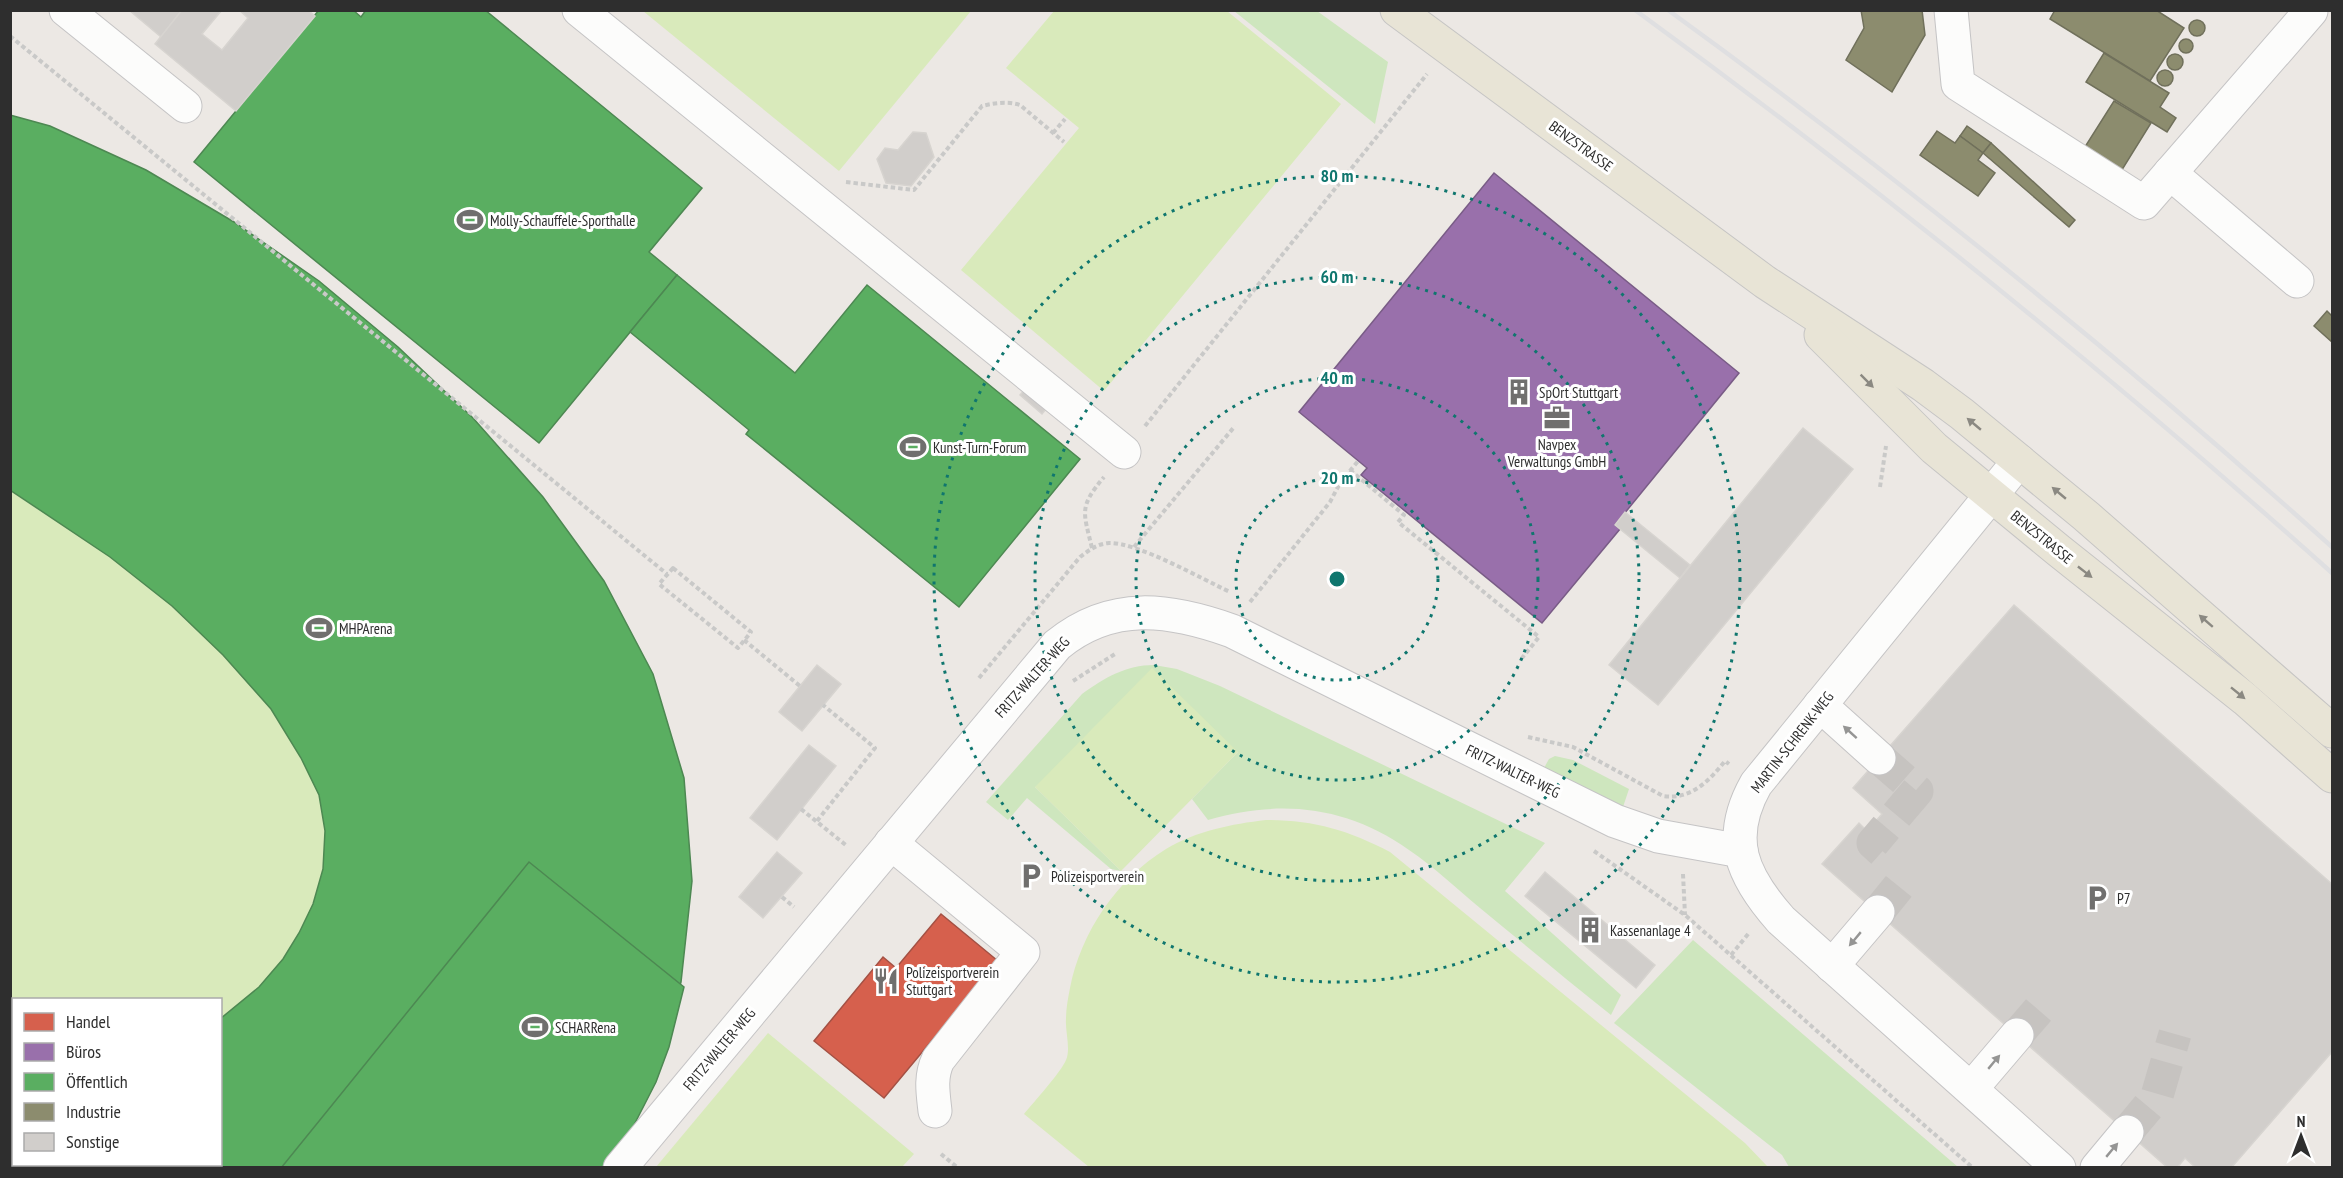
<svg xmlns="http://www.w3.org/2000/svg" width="2343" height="1178" font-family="'PT Sans Narrow',sans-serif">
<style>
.grass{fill:#cee6be}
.pitch{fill:#d9eabb;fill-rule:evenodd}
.shops{fill:#d6604d;stroke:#a45144;stroke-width:1.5}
.offices{fill:#9970ab;stroke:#795c86;stroke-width:1.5}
.public{fill:#5aae61;stroke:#4d8852;stroke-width:1.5}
.industry{fill:#8c8c6e;stroke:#70705b;stroke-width:1.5}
.building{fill:#d1cecb;stroke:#d7d4d0;stroke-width:1.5}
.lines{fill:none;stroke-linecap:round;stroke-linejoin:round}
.minor-tunnel{stroke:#c6c3c0;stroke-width:33;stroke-dasharray:33 16;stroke-linecap:butt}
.minor-casing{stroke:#c5c4c5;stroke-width:35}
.major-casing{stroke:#c6c5c4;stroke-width:35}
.path{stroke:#c9c9c8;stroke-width:4;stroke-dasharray:4.5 3;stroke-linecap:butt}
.minor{stroke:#fcfcfb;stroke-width:33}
.major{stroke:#e8e4d6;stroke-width:33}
.rail{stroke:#dfdfe1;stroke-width:4.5}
.oneway{fill:#8b8982}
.oneway2{fill:#959594}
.ring{fill:none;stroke:#0f766e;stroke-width:3;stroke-dasharray:3 6}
.labels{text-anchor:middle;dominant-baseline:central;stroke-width:6;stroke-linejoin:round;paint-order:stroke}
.street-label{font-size:15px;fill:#2e2e2e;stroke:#fff}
.poi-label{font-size:15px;fill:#2e2e2e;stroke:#fff;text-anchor:start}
.centre{fill:#0f766e;stroke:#fff;stroke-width:3}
.ring-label{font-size:18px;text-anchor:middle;font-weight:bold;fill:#0f766e;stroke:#fff;stroke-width:6;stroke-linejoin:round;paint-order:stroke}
</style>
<rect width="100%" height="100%" fill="#ece8e4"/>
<!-- grass -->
<g class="grass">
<path d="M1234 11H1317L1388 62 1375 124Z"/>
<path d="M1154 665 1177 669 1220 686 1545 843 1505 891 1621 995 1611 1015C1567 980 1524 944 1480 908 1457 889 1434 867 1409 850 1347 806 1280 799 1208 820L1192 799 1238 752 1035 787 1121 871 1111 869 1027 798 1008 820 986 802 1082 694C1104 678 1126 665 1154 665Z"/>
<path d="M1555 756 1573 760 1629 789 1623 807 1544 768 1549 759Z"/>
<path d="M1693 940 1958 1167H1789L1782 1155 1614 1023Z"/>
</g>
<!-- pitch -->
<g class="pitch">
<path d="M643 11H971L839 171Z"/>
<path d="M1054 11H1227L1341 104 1104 391 961 270 1079 128 1006 68Z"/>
<path d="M10 115 50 126 319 281 398 347 473 418 543 497 604 581 653 674 603 1167H11ZM14 1000H220V1164H14Z"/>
<path d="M1152 668 1238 752 1121 871 1035 787Z"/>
<path d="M1266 820C1313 820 1348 830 1390 852L1745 1143 1768 1167H1089L1024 1114C1034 1102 1061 1072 1066 1060 1071 1049 1065 1031 1066 1019 1066 1009 1068 998 1070 988 1081 932 1117 879 1166 849 1196 831 1232 824 1266 820Z"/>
<path d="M768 1033 914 1154 902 1167H656Z"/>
</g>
<!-- shops -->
<path class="shops" d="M941 914 998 961 884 1098 814 1041 883 957 896 968Z"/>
<!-- offices -->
<path class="offices" d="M1494 173 1739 373 1615 525 1620 529 1542 623 1361 475 1367 468 1299 412Z"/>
<!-- public -->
<g class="public">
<path d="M319 10H353L361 17 366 10H485L702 188 649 252 677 275 539 443 194 162Z"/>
<path d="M10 115 50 126 146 170 234 222 319 281 398 347 473 418 543 497 604 581 653 674 684 778 692 881 681 982 650 1080 603 1168H10V1024L14 1025V1164H220V1019L259 987 283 959 299 933 313 904 323 869 325 831 319 795 301 758 271 709 223 655 172 606 110 557 10 490Z"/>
<path d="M677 275 795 373 867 285 1080 459 959 607 746 434 749 430 630 332Z"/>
<path d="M529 862 684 987 669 1047 656 1082 633 1127 609 1168H281Z"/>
</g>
<!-- industry -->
<g class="industry">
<path d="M1861 10H1922L1925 35 1892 92 1846 60 1864 28Z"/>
<path d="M2055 10H2156L2184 28 2150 81 2050 19Z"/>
<circle cx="2197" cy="28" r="8"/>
<circle cx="2186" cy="46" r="7"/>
<path d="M2104 53 2169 93 2160 107 2176 118 2167 132 2086 82Z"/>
<circle cx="2175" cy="62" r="8"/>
<circle cx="2165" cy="78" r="8"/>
<path d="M2114 101 2151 123 2120 173 2083 150Z"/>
<path d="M1967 126 1991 143 1983 153 1960 136Z"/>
<path d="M1937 131 1955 143 1960 136 1983 153 1978 160 1995 173 1978 196 1920 155Z"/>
<path d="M1991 143 2075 220 2069 227 1983 153Z"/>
<path d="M2327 311 2332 316V342L2314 326Z"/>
</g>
<!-- building -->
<g class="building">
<path d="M129 10H182L161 37Z"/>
<path d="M182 10H222L202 34 222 50 248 18 239 10H308L315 16 236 111 155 44Z"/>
<path d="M913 132 926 133 934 157 911 186 886 183 877 159 885 148 898 150Z"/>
<path d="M1029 385 1050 404 1042 414 1020 395Z"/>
<path d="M1803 428 1853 469 1658 705 1609 665Z"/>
<path d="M1625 512 1690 565 1680 578 1615 525Z"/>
<path d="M2014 605 2332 884V1052L2231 1168H2196L2185 1158 2177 1168H2168L1822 864 1859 823 1867 831 1882 814 1853 788Z"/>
<path d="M817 665 841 684 802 731 779 712Z"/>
<path d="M809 745 836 766 777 840 750 818Z"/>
<path d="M777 852 802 873 763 918 739 897Z"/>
<path d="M1545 872 1655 965 1636 988 1525 896Z"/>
</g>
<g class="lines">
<!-- minor-tunnel -->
<g class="minor-tunnel">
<path d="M1879 758 1917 791 1873 843 1892 860"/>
<path d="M1878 912 1908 875"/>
<path d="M2017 1035 2048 999"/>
<path d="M2127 1132 2157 1096 2175 1034"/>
</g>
<!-- minor casing -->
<g class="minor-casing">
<g id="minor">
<path d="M66 10 185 106"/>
<path d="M579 10 1124 452"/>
<path d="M1951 10 1958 84 2144 203 2311 11"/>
<path d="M2170 173 2297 281"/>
<path d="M2019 461 1756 784C1725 839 1742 876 1781 920L2059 1168"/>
<path d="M1820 705 1879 758"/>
<path d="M891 843 1023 952 938 1060C930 1077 933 1093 935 1111"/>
<path d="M1832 966 1878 912"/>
<path d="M1971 1089 2017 1035"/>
<path d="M620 1168 1057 645C1112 600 1170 609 1232 631L1615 821 1658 836 1741 851"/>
<path d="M2097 1168 2127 1132"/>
</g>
</g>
<!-- major casing -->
<g class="major-casing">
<g id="major">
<path d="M1397 10 1765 282 1923 385 1962 414 2086 516 2332 731"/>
<path d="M1821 335 1934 448 2058 550 2245 699 2332 776"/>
</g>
</g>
<!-- path -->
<g class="path">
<path d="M10 36 667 574"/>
<path d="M1053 133 1065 119"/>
<path d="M846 182 914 190 982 106C994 103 1008 101 1020 105L1064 142"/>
<path d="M1145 426 1427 74"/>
<path d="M1350 470 1404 515 1398 522 1539 637 1522 658"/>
<path d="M1880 487 1886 446"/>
<path d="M1134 547 1235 426"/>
<path d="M1092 548C1083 511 1079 507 1104 477"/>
<path d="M673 568 751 632 738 648 659 584Z"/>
<path d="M1250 602 1330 502 1340 483 1359 460"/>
<path d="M744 640 800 686"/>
<path d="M979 678 1080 557C1089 550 1097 544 1109 543 1137 542 1202 579 1230 592"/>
<path d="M1073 681 1115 654"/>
<path d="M1528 737 1573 747 1663 796C1691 800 1709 781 1725 761L1729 764"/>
<path d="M801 809 847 846"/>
<path d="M817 821 875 748 823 705"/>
<path d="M1594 851 1685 915 1973 1168"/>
<path d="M1683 874 1685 915"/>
<path d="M782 897 794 907"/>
<path d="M1731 955 1749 933"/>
<path d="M941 1154 958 1168"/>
</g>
<!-- minor -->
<use href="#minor" class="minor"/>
<!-- major -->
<use href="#major" class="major"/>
<!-- rail -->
<g class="rail">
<path d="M1635 10C1877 186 2110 374 2332 573"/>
<path d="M1668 10C1898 177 2121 357 2332 547"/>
</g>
</g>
<!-- one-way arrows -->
<defs><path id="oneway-solid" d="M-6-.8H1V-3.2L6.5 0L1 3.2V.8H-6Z" transform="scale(1.5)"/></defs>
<g class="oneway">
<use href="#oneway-solid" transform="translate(1867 381) rotate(45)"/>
<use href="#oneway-solid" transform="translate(1974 424) rotate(-140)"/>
<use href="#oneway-solid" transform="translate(2059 493) rotate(-140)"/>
<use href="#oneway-solid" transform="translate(2085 572) rotate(38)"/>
<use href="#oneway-solid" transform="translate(2206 621) rotate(-139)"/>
<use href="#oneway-solid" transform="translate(2238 693) rotate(39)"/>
</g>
<g class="oneway2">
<use href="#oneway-solid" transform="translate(1850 732) rotate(-138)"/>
<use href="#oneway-solid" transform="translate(1855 939) rotate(130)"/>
<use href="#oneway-solid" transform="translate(1994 1062) rotate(-50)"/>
<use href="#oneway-solid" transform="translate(2112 1150) rotate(-50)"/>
</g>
<!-- distance rings -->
<g class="ring">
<circle cx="1337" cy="579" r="101"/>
<circle cx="1337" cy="579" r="201"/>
<circle cx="1337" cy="579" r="302"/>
<circle cx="1337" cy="579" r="403"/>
</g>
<!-- icons -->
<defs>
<g id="stadium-bare" transform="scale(2.07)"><path d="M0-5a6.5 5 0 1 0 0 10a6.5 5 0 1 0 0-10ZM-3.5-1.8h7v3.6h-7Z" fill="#706f6e" stroke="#fff" stroke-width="2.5" paint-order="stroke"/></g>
<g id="building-bare" transform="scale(2.07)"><path d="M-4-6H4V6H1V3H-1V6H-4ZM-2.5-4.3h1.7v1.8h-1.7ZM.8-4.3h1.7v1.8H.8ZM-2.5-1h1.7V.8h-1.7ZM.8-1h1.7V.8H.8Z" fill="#706f6e" stroke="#fff" stroke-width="2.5" paint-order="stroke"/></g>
<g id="office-bare" transform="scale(2.07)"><path d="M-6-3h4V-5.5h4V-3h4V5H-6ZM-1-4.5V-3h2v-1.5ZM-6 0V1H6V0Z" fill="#706f6e" stroke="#fff" stroke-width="2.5" paint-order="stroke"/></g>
<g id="parking-bare" transform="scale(2.07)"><path d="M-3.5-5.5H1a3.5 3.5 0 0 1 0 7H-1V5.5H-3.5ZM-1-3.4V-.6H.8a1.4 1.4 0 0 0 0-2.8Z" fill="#706f6e" stroke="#fff" stroke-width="2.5" paint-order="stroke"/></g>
<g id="restaurant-bare" transform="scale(2.07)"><path d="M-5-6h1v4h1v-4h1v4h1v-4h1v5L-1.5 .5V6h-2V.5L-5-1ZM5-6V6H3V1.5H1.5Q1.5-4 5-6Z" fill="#706f6e" stroke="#fff" stroke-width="2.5" paint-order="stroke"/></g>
</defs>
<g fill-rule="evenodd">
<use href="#stadium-bare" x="470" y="220"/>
<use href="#building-bare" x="1519" y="392"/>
<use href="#office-bare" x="1557" y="418"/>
<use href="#stadium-bare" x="913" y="447"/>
<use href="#stadium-bare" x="319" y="628"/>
<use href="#parking-bare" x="1031" y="876"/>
<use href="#parking-bare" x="2097" y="898"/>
<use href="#building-bare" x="1590" y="930"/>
<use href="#restaurant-bare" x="886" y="981"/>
<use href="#stadium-bare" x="535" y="1027"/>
</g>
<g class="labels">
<!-- street labels -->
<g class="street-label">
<text transform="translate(1581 146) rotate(36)">BENZSTRASSE</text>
<text transform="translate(2042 537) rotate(39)">BENZSTRASSE</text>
<text transform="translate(1032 677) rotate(-48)">FRITZ-WALTER-WEG</text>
<text transform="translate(1792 742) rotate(-52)">MARTIN-SCHRENK-WEG</text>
<text transform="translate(1513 771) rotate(26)">FRITZ-WALTER-WEG</text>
<text transform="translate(719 1049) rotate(-50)">FRITZ-WALTER-WEG</text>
</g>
<!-- poi labels -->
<g class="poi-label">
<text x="490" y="220">Molly-Schauffele-Sporthalle</text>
<text x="1539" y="392">SpOrt Stuttgart</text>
<text x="1557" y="444" text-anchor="middle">Navpex<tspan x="1557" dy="17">Verwaltungs GmbH</tspan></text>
<text x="933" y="447">Kunst-Turn-Forum</text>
<text x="339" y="628">MHPArena</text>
<text x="1051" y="876">Polizeisportverein</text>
<text x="2117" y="898">P7</text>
<text x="1610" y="930">Kassenanlage 4</text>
<text x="906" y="972">Polizeisportverein<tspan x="906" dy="17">Stuttgart</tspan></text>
<text x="555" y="1027">SCHARRena</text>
</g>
</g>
<circle cx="1337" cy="579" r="9" class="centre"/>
<g class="ring-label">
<text x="1337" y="182">80 m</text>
<text x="1337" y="283">60 m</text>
<text x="1337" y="384">40 m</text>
<text x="1337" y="484">20 m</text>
</g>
<!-- border -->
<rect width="2343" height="1178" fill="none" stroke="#2e2e2e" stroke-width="24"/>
<!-- legend -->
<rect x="12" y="998" width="210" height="168" fill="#ffffff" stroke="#ababab" stroke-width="1.5"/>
<rect x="24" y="1013" width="30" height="18" fill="#d6604d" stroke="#ababab" stroke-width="1.5"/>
<text x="66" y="1028" font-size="18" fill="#2e2e2e">Handel</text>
<rect x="24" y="1043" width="30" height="18" fill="#9970ab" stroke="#ababab" stroke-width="1.5"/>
<text x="66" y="1058" font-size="18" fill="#2e2e2e">Büros</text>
<rect x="24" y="1073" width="30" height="18" fill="#5aae61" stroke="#ababab" stroke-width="1.5"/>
<text x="66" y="1088" font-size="18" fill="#2e2e2e">Öffentlich</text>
<rect x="24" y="1103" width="30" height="18" fill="#8c8c6e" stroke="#ababab" stroke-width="1.5"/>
<text x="66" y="1118" font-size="18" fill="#2e2e2e">Industrie</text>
<rect x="24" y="1133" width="30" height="18" fill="#d1cecb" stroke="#ababab" stroke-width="1.5"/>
<text x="66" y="1148" font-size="18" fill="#2e2e2e">Sonstige</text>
<!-- north arrow -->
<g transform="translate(2301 1136)" stroke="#ffffff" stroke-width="4.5" paint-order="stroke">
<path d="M0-4.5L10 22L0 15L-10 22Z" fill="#2e2e2e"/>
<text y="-9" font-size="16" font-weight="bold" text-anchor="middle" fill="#2e2e2e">N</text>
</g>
</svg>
